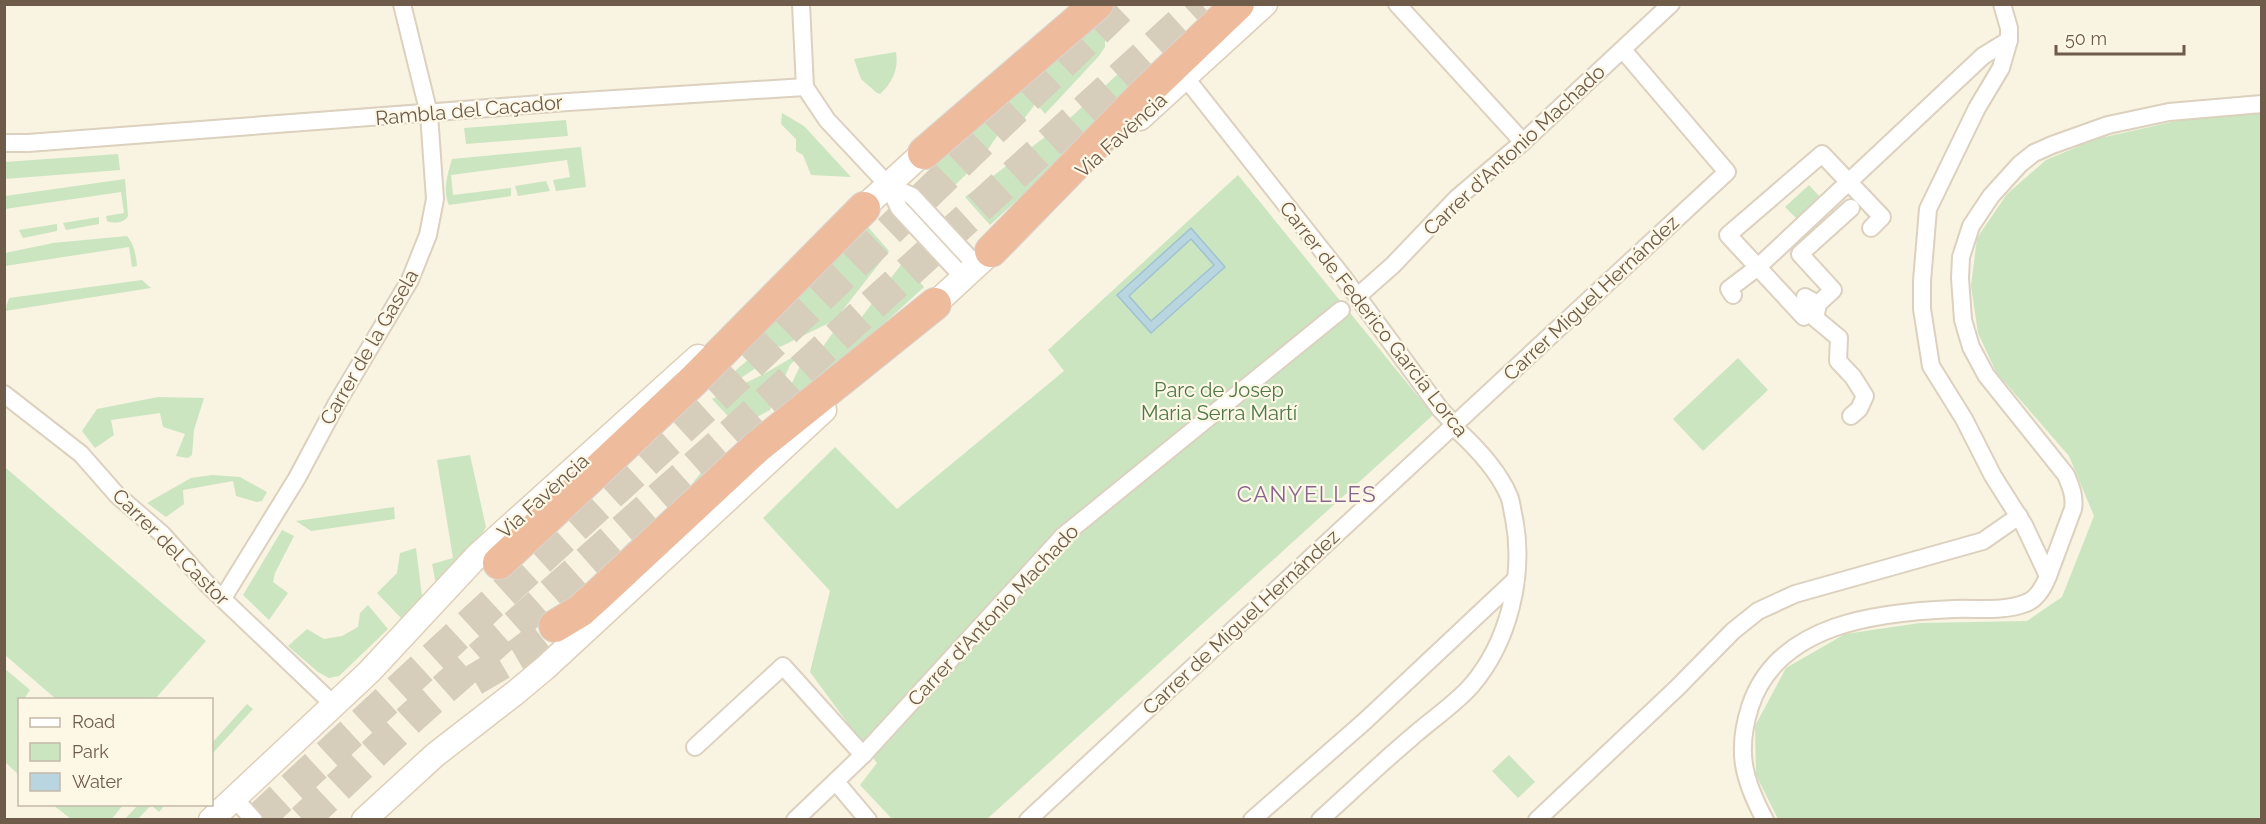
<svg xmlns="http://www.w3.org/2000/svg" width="2266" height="824" font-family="Raleway,sans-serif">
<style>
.green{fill:#cbe5c1}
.water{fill:#b8d5e0;stroke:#9fc3d1;stroke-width:1.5;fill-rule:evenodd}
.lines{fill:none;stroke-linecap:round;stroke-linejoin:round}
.highway-tunnel{stroke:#d6cdbb;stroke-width:32;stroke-dasharray:32 16;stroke-linecap:butt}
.street-casing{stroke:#dcd0be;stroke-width:20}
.secondary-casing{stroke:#decfb9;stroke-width:27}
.highway-casing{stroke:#d9d4d0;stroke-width:34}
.street{stroke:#fff;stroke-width:16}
.secondary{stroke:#fff;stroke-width:24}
.highway{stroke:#eebc9d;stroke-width:32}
.labels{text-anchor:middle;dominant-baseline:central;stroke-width:4.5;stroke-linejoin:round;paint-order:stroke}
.street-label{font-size:20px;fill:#6e5b4a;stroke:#fdf7e6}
.park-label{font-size:20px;fill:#4f7847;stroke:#fdf7e6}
.quarter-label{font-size:22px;letter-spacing:1.5px;fill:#886690;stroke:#fdf7e6}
</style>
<rect width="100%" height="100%" fill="#f9f3e1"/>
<!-- green -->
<g class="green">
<path d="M1102 9 1120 29 1105 40V47L1098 57 1045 114 1036 103 1014 132 1004 126 980 161 955 185 936 165Z"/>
<path d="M896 52C899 69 892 83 880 94L877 93 861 79 854 59Z"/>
<path d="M1120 72 1135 92 990 225 965 197 1069 119Z"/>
<path d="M2261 112V819H1778L1756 775 1755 726 1786 668 1845 634 1920 623 2027 621 2062 597 2094 516 2069 456 1996 372 1978 333 1971 286 1977 238 2007 194 2046 160 2096 139 2185 119Z"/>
<path d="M782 113 804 126 851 177 811 175 803 155 796 151V139L781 124Z"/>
<path d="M566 120 568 136 466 144 464 128Z"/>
<path d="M581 147 586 187 556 191 553 180 570 177 567 160 451 175 453 195 511 188V196L449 205C442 191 448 173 452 159Z"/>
<path d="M118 154 120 170 5 179V162Z"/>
<path d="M1238 175 1433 415 987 819H892L860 785 877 763 810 672 830 591 763 518 835 447 897 509 1064 371 1048 350Z"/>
<path d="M125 179 128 216C125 223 113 224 107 221L106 216 124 213 121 192 5 209V196Z"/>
<path d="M546 181 550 191 518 196 515 186Z"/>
<path d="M1809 185 1820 197 1797 219 1785 207Z"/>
<path d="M99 217V224L66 230 63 223Z"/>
<path d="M57 224V231L23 238 19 230Z"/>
<path d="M868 227 889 251 835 320 780 347 762 340 706 378Z"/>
<path d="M127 236C134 244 136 255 137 266L132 267 129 247 5 266V253L53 243Z"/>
<path d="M903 262 924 287 595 587 591 582 627 544 683 496 702 471 778 412 801 364 822 348 844 317 855 326Z"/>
<path d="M142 280 151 288 5 311 9 298Z"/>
<path d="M805 350 790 365 770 410 738 427 712 399 762 375Z"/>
<path d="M759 351 776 352 763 363 725 389 719 390 737 369Z"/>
<path d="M1738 358 1768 390 1703 451 1673 419Z"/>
<path d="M158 397 204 398 194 430 192 455 188 458 176 456 185 434 163 427 160 413 111 420 114 435 95 448 82 431 97 409Z"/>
<path d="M470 455 486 527 476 545 436 584 432 564 453 558 437 460Z"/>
<path d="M6 468 206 641 155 699H56L5 655Z"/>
<path d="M212 475 240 477 267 492 262 501 257 502 236 496 233 481 183 490 184 504 166 517 147 503 191 478Z"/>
<path d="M394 507 395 519 311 531 296 521Z"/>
<path d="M282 530 294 536 275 573 273 582 288 593 269 620 243 595Z"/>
<path d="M416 548 422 596 401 618 377 593 397 573 400 553Z"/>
<path d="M368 605 388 629 339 676 329 678 318 672 288 646 307 629 324 639 342 636 358 627 360 613Z"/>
<path d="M4 668 30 690 24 699 20 700 19 775 5 762Z"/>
<path d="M247 704 253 709 212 754V743Z"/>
<path d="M1509 755 1535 782 1518 798 1492 771Z"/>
<path d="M53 805H123L111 820 71 819Z"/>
<path d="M138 805V804L165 805 159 812 151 805 138 819H125Z"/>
</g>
<!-- water -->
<path class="water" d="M1191 228 1225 267 1151 333 1117 295ZM1191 239 1214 265 1151 321 1129 296Z"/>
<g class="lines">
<!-- highway-tunnel -->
<g class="highway-tunnel">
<path d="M474 680 520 653 555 626"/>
<path d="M257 820 725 389 1124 4"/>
<path d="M303 820 411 718 738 428 1201 4"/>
</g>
<!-- street casing -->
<g class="street-casing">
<g id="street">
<path d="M801 4 805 87"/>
<path d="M1397 4 1523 142"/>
<path d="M1185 77 1343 277 1440 409 1455 425V428C1476 447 1498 470 1509 496 1512 503 1512 511 1514 518 1525 575 1509 642 1471 686 1454 705 1431 720 1412 737 1381 763 1351 792 1320 820"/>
<path d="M805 87 827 120 888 185 899 208 963 277"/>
<path d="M4 143H28L568 102 805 87"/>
<path d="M888 185 912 196 976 265"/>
<path d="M1851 208 1800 254 1833 290 1804 317 1728 235 1822 154 1882 217 1871 228"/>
<path d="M1733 295 1729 289 1758 267 1983 56 2009 40"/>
<path d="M1358 296 1393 265 1457 198 1523 142 1671 4"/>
<path d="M1805 297 1818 304 1815 318 1839 338 1838 361 1853 377 1865 396 1859 409 1851 416"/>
<path d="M4 394 81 454 117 495 162 534 208 585 334 705"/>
<path d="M2048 576 2073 509C2075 496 2071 487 2066 475L1986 375 1971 347 1963 320 1960 278 1961 257 1971 226 1991 196 2020 164 2034 153 2052 145 2108 125 2169 112 2262 104"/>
<path d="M223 598 297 478 337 403 410 280 428 235 435 199 429 114 402 4"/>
<path d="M695 747 783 666 863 755"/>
<path d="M836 782 868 820"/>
<path d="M234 798 254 820"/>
<path d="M795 820 863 755 1063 536 1341 310"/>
<path d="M1028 820 1727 172 1623 50"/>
<path d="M1252 820 1365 721 1515 580"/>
<path d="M1537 820 1677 688 1733 631 1758 611 1795 594 1983 541 2019 516"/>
<path d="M1765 820C1743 779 1736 751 1750 707 1777 623 1879 612 1954 609 1976 608 2004 612 2026 603 2037 599 2044 586 2048 576L2024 525 1993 476 1964 419 1931 366 1922 309V281L1928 209 1977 108 2001 68 2009 40V28L2002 4"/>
</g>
</g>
<!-- secondary casing -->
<g class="secondary-casing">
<g id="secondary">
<path d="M1140 118 1265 4"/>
<path d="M851 219 936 141"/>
<path d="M923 315 1003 241"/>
<path d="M211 820 369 672 478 555 698 357"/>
<path d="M364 820 435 755 515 693 545 668 824 410"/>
</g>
</g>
<!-- highway casing -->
<g class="highway-casing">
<g id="highway">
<path d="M924 153 1097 4"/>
<path d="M991 251 1146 92 1238 4"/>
<path d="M499 563 693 381 864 208"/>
<path d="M555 626 580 611 600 593 757 447 935 304"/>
</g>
</g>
<!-- street -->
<use href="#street" class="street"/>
<!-- secondary -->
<use href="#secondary" class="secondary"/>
<!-- highway -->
<use href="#highway" class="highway"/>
</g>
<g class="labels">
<!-- street labels -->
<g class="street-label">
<text transform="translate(469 110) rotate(-5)">Rambla del Caçador</text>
<text transform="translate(1121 135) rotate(-42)">Via Favència</text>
<text transform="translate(1514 150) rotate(-43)">Carrer d'Antonio Machado</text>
<text transform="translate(1591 298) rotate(-43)">Carrer Miguel Hernández</text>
<text transform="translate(1374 319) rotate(52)">Carrer de Federico García Lorca</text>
<text transform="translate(369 347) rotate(-60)">Carrer de la Gasela</text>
<text transform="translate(543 496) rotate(-42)">Via Favència</text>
<text transform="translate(171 547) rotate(45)">Carrer del Castor</text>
<text transform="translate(993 615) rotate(-47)">Carrer d'Antonio Machado</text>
<text transform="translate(1241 622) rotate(-43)">Carrer de Miguel Hernández</text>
</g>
<!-- park labels -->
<g class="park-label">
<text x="1219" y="390">Parc de Josep<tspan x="1219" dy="23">Maria Serra Martí</tspan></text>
</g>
<!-- quarter labels -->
<g class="quarter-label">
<text x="1307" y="494">CANYELLES</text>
</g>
</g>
<!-- border -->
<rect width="2266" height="824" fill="none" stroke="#6e5b4a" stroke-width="12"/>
<!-- legend -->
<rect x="18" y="698" width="195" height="108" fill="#fdf7e6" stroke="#c4b9a8" stroke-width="1.5"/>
<rect x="30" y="718" width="30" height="9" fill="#ffffff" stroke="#c4b9a8" stroke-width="1.5"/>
<text x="72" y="728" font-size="18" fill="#6e5b4a">Road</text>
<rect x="30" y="743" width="30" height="18" fill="#cbe5c1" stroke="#c4b9a8" stroke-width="1.5"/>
<text x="72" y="758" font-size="18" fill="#6e5b4a">Park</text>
<rect x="30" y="773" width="30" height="18" fill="#b8d5e0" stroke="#c4b9a8" stroke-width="1.5"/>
<text x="72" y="788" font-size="18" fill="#6e5b4a">Water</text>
<!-- scale -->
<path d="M2056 45v9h128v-9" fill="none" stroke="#6e5b4a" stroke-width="3"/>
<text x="2065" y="45" font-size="18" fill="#6e5b4a" stroke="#fdf7e6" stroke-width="4.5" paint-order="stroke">50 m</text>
</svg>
